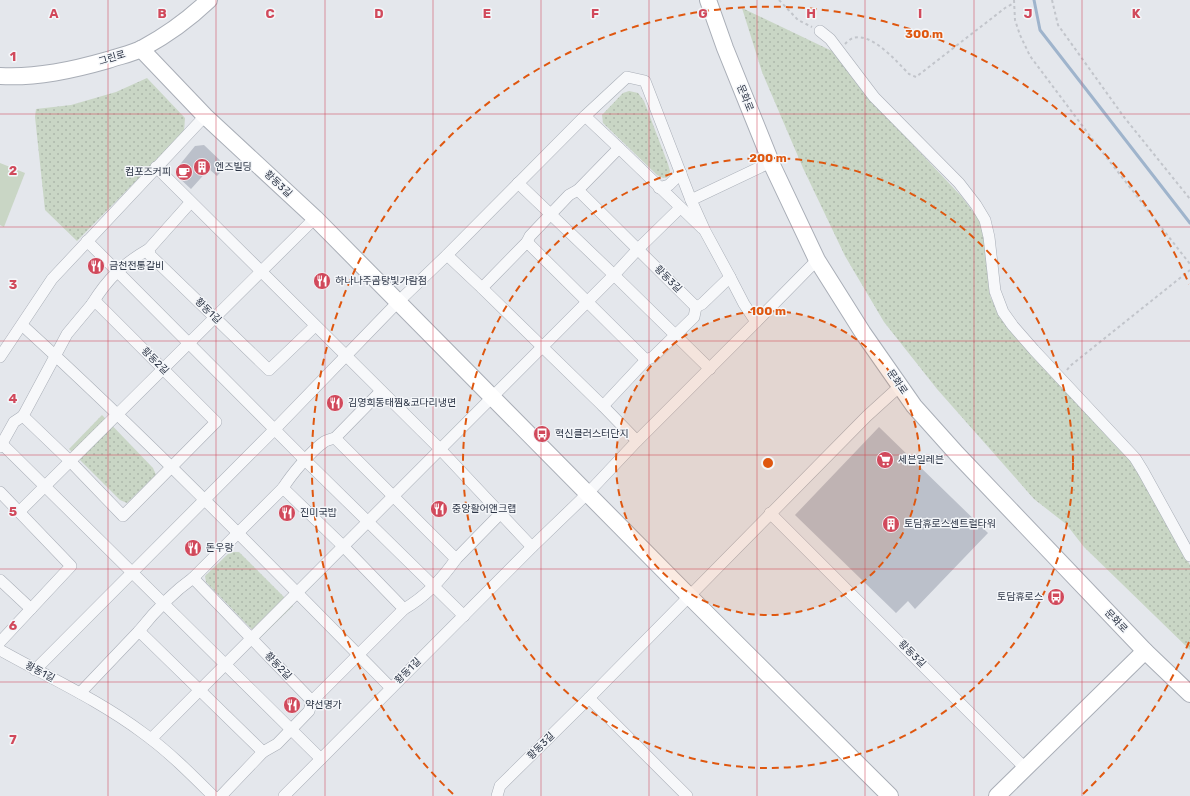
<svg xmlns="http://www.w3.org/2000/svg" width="1190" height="796" font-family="Rubik,'Noto Sans KR',sans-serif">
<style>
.grass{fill:#c9d6c5}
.park{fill:url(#park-dots)}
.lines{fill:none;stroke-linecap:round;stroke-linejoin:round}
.stream{stroke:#9fb4cc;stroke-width:3}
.building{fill:#bbc0ca}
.street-casing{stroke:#a9aeb7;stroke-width:12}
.secondary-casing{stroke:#a9aeb7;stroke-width:18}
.path{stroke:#c2c5cb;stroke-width:2;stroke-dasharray:3 3;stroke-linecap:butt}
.street{stroke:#f7f8fa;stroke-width:11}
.secondary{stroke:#fff;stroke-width:16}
.grid{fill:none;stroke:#d1495b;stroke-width:1;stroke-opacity:0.55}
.ring{fill:none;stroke:#df570f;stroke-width:2;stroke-dasharray:7 5}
.labels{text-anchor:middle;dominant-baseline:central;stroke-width:3;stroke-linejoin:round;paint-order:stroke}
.street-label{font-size:10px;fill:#2b3445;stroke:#f4f6f9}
.poi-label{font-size:10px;fill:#2b3445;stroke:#f4f6f9;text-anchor:start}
.grid-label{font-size:13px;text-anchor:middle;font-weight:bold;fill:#d1495b;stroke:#f4f6f9;stroke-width:3;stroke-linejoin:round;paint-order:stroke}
.centre{fill:#df570f;stroke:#f4f6f9;stroke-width:2}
.ring-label{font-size:12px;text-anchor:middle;font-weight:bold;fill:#df570f;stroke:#f4f6f9;stroke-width:3;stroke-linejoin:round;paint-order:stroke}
</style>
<defs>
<pattern id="park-dots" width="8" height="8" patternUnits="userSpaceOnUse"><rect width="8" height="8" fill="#c9d6c5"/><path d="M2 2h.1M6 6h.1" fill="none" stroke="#adb8ab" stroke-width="1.8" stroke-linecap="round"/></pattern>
</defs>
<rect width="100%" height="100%" fill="#e4e7ec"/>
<!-- grass -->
<path class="grass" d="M0 163 25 173 4 227 0 225Z"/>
<!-- park -->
<g class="park">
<path d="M742 8 832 51 915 147 962 197 980 221 987 250 990 296 1001 319 1042 366 1131 459 1190 565V650L1084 547 1066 524 1034 499 937 389 884 322 845 256 803 168 762 72Z"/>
<path d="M147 78 185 118 184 132 77 241 45 210 35 117 36 109 71 105 116 92Z"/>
<path d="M629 91 638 93 644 101 668 164 670 171 668 177 663 178 657 175 603 123 602 115 623 93Z"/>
<path d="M102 415 153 468 156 475 127 503 120 500 69 449Z"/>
<path d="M230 552H239L293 606 260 638 206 582 205 576Z"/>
</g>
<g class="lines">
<!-- stream -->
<path class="stream" d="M1034 0 1040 30 1190 223"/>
</g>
<!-- building -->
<g class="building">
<path d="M204 145 226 166 217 176 209 169 191 189 178 177 177 168 195 146Z"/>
<path d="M879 427 988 533 915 609 908 601 896 613 795 515Z"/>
</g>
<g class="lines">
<!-- street casing -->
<g class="street-casing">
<g id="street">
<path d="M820 31 830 39 874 97 959 183 976 205 985 220 989 237 995 291 1003 312 1013 326 1034 350 1135 458 1143 471 1190 556"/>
<path d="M585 116 619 148"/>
<path d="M156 167 440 449 532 547"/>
<path d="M518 183 614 275 710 369"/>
<path d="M659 188 669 185 681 173"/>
<path d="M691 200 771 162"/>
<path d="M190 203 149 249 150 255 269 370 315 326"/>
<path d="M87 241 305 460 464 616"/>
<path d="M527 242 530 236 569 195 578 190"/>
<path d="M447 255 482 288"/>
<path d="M97 303 216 422 123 516 70 461 23 416 67 334 92 304Z"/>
<path d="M92 304C108 278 123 264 149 249"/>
<path d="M756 322 817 260"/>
<path d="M22 325C149 441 270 565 391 688"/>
<path d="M0 357 52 279 205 116"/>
<path d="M381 391 335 438 456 559 501 513"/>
<path d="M603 406 646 360 653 357 694 317 696 307"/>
<path d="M637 441 756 322 744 304 730 277 702 304 696 307 578 190 619 148 702 228"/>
<path d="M0 442 321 759"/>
<path d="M0 447 14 422 23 416"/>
<path d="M283 488 343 546 404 609 312 701 193 578Z"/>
<path d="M283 488C291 475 311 451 324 442 327 440 332 439 335 438"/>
<path d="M0 492 71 566 0 642"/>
<path d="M19 512 315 218"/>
<path d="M770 513 1025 768"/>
<path d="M0 580 31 609"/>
<path d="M404 609C425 597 442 579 456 559"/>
<path d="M139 631C155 611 172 593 193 578"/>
<path d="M0 650C48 677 99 700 143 733 168 751 191 774 213 796"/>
<path d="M35 670 275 429 397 303 447 255 585 116 627 77 645 81 691 200 705 231 730 277"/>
<path d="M80 693 139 631 263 752 221 796"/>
<path d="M589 698 687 796"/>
<path d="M151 739 614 275 638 249 680 208"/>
<path d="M263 752 277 744 309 711 312 701"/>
<path d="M284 796 532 547 588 493 637 441 603 406 482 288 527 242 646 360"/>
<path d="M497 796 500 786 589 698 867 416 900 386"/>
</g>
</g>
<!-- secondary casing -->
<g class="secondary-casing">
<g id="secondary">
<path d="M708 0 725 48 773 167 817 260 863 333 914 406 957 454 1145 651 1190 694"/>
<path d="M141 49 205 116 315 218 689 596 890 796"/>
<path d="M0 76C37 78 73 70 108 60 119 56 132 54 143 48 167 35 189 19 209 0"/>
<path d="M997 796 1145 651"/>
</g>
</g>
<!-- path -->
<g class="path">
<path d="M779 0 798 20 812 27"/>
<path d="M1014 0 1015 20 1020 35 1030 56 1096 144 1190 264"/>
<path d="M1052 0 1058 25 1124 117 1190 199"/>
<path d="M845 44C847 42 850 39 853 38 872 32 897 62 909 74L916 77 1005 8 1014 3"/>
<path d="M1067 370 1070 366 1190 270"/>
</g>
<!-- street -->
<use href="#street" class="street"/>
<!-- secondary -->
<use href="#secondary" class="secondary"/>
</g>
<!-- grid -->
<path class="grid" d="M108 0V796M216 0V796M325 0V796M433 0V796M541 0V796M649 0V796M757 0V796M865 0V796M974 0V796M1082 0V796M0 114H1190M0 227H1190M0 341H1190M0 455H1190M0 569H1190M0 682H1190"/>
<!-- distance rings -->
<circle cx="768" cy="463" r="152" fill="#df570f" fill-opacity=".12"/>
<g class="ring">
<circle cx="768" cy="463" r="152"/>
<circle cx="768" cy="463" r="305"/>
<path d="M1189 642A457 457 0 0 1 1083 794M453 794A457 457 0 1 1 1189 284"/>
</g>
<!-- icons -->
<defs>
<g id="building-disc" transform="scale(0.9)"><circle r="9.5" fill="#d1495b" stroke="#f4f6f9"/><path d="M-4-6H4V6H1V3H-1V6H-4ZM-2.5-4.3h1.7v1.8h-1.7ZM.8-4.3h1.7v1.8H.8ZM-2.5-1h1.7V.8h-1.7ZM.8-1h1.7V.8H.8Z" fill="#fff"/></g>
<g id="cafe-disc" transform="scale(0.9)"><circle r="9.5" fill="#d1495b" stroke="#f4f6f9"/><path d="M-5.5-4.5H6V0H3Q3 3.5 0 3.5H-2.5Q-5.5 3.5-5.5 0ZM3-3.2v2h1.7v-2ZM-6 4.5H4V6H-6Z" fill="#fff"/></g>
<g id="restaurant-disc" transform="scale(0.9)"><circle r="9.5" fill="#d1495b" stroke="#f4f6f9"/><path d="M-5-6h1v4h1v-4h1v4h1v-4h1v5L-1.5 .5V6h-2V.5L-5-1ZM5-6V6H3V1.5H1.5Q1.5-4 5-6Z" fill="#fff"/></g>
<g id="bus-disc" transform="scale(0.9)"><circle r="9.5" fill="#d1495b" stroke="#f4f6f9"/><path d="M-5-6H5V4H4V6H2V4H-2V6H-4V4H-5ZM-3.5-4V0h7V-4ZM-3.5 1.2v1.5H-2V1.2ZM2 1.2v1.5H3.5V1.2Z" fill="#fff"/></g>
<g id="supermarket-disc" transform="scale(0.9)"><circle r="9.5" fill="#d1495b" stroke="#f4f6f9"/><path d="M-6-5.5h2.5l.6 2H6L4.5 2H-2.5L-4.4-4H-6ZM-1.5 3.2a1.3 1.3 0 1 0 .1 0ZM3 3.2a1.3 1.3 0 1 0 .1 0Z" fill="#fff"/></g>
</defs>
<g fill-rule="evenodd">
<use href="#building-disc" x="202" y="167"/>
<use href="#cafe-disc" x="184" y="172"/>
<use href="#restaurant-disc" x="96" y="266"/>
<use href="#restaurant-disc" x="322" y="281"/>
<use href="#restaurant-disc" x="335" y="403"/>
<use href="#bus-disc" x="542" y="434"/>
<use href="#supermarket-disc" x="885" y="460"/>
<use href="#restaurant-disc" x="439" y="509"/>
<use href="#restaurant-disc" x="287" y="513"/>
<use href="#building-disc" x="891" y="524"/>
<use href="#restaurant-disc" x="193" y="548"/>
<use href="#bus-disc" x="1056" y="597"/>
<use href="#restaurant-disc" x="292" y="705"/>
</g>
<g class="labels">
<!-- street labels -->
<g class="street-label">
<text transform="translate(112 58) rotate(-17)">그린로</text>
<text transform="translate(745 98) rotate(68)">문화로</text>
<text transform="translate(278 184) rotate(43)">황동3길</text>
<text transform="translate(668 279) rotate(45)">황동3길</text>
<text transform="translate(208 311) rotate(44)">황동1길</text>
<text transform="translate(155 361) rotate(45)">황동2길</text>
<text transform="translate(897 382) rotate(55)">문화로</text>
<text transform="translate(1116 621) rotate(46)">문화로</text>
<text transform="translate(912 654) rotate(45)">황동3길</text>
<text transform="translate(278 666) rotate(46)">황동2길</text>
<text transform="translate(408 671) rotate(-45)">황동1길</text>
<text transform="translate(40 672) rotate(28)">황동1길</text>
<text transform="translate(541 746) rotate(-45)">황동3길</text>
</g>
<!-- poi labels -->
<g class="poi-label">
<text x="215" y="167">엔즈빌딩</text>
<text x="171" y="172" text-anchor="end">컴포즈커피</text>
<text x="109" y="266">금천전통갈비</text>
<text x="335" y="281">하나나주곰탕빛가람점</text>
<text x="348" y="403">김영희동태찜&amp;코다리냉면</text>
<text x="555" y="434">혁신클러스터단지</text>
<text x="898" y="460">세븐일레븐</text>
<text x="452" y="509">중앙활어앤크랩</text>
<text x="300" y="513">진미국밥</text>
<text x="904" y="524">토담휴로스센트럴타워</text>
<text x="206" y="548">돈우랑</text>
<text x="1043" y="597" text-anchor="end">토담휴로스</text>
<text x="305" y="705">약선명가</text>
</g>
</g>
<g class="grid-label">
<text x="54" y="18">A</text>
<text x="162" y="18">B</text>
<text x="270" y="18">C</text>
<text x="379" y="18">D</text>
<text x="487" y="18">E</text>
<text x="595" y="18">F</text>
<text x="703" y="18">G</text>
<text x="811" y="18">H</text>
<text x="920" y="18">I</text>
<text x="1028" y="18">J</text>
<text x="1136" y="18">K</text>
<text x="13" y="61">1</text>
<text x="13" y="175">2</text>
<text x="13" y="289">3</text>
<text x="13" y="403">4</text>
<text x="13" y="516">5</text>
<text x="13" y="630">6</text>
<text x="13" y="744">7</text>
</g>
<circle cx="768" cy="463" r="6" class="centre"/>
<g class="ring-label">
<text x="924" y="38">300 m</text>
<text x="768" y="162">200 m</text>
<text x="768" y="315">100 m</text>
</g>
</svg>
